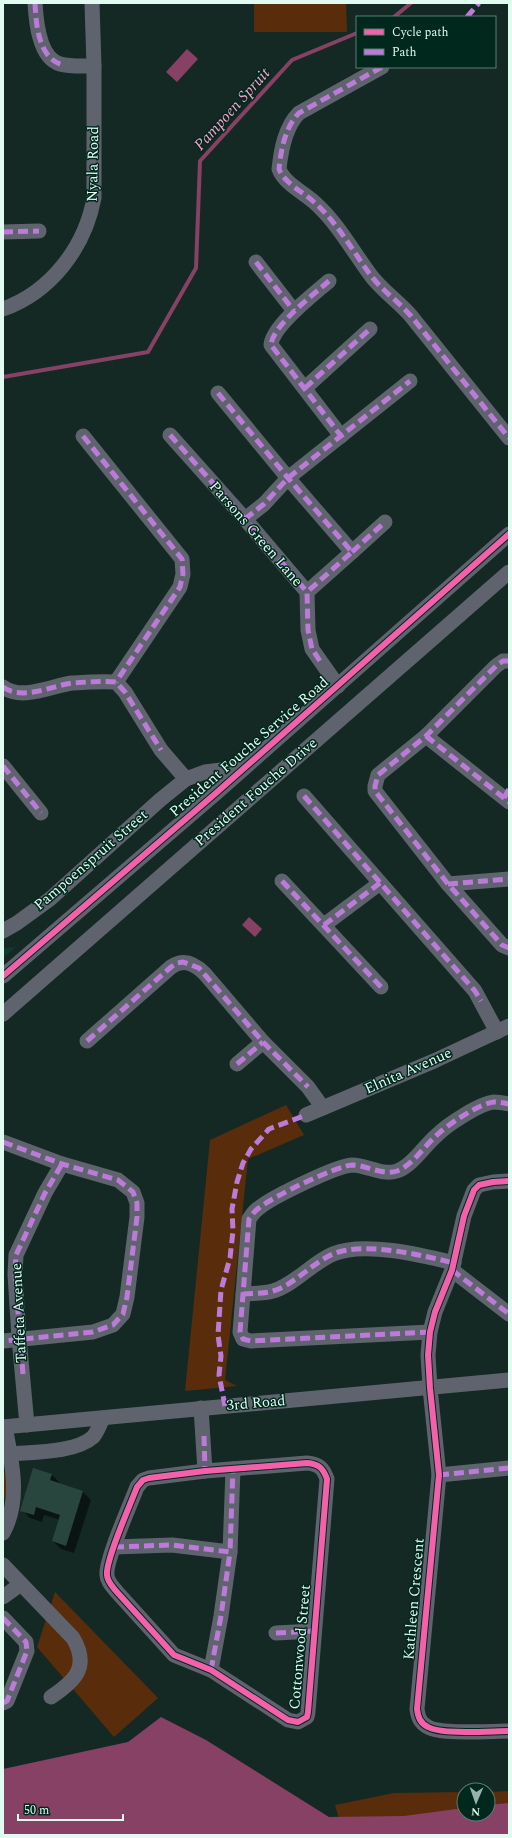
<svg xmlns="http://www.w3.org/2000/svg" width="512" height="1838" font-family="Spectral,serif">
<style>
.built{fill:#0f3b2e}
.green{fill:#592d0b}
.water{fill:#864165}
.shadow{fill:#0007}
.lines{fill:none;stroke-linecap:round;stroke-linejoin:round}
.stream{stroke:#864165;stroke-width:4}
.building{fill:#28463d}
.minor{stroke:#5f636e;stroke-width:15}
.quiet{stroke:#bd7bd9;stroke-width:5;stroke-dasharray:10 5;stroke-linecap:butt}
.cycleway-casing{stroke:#01281d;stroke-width:8}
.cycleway{stroke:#f560ab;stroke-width:6}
.labels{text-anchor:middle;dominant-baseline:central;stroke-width:3;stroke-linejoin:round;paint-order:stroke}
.street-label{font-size:15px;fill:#e1fbf1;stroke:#01281d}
.water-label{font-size:16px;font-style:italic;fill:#f9a0cb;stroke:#01281d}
</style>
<rect width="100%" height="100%" fill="#142923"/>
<!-- built -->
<path class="built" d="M16 947 3 958V948Z"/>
<!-- green -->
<g class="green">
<path d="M254 3H346L347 32H254Z"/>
<path d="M286 1105 304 1135 248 1159 225 1380 237 1386 185 1391 210 1140Z"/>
<path d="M3 1467 8 1486 3 1504Z"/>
<path d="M55 1592 158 1698 114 1737 37 1647Z"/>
<path d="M509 1791V1835H344L335 1805 394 1793 464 1792V1814H488V1792Z"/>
</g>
<!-- water -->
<g class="water">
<path d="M187 49 198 59 177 82 166 72Z"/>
<path d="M249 917 262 929 255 937 242 925Z"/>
<path d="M161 1717 206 1740 329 1817 404 1816 464 1808V1814H488V1805L509 1803V1835H3V1769L128 1742Z"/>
</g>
<!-- shadow -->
<path class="shadow" d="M52 1475 60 1483 59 1485 83 1492 91 1500 74 1553 61 1549 53 1541 60 1520 44 1515 42 1522 30 1518 22 1510Z"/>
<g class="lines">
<!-- stream -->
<g class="stream">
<path d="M394 17 411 3"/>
<path d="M3 377 148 352 196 268 200 161 292 60 357 33"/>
</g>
</g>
<!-- building -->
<path class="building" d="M33 1468 52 1474 50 1480 83 1491 66 1546 52 1541 60 1515 36 1507 34 1515 20 1511Z"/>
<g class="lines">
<!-- minor -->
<g class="minor">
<path d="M35 3C36 21 39 58 60 64 70 67 84 66 94 66"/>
<path d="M382 67 299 113C285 127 281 150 279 169 284 183 303 192 314 202 338 223 353 252 372 277 384 292 399 302 411 316L509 438"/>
<path d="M3 232 39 231"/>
<path d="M256 262 294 311"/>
<path d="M329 281C314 294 272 326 271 345L341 436"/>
<path d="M3 309C51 292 85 247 94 198V66L92 3"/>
<path d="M305 388 370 329"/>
<path d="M218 393 288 478 352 552 307 592"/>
<path d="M170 435 245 519 307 592 308 630 312 649 338 686"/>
<path d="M83 436 182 559 183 574 180 587 116 682"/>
<path d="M245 519 264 504 288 478 410 381"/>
<path d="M352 552 385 522"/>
<path d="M509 661H503L496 666 426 736 378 775 375 786V791L382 800 448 884 502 945 509 948"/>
<path d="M3 687C22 701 51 686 72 683 87 682 101 681 116 682L125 692 161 750 186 779"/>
<path d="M426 736 509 802"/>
<path d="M3 766 41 813"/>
<path d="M304 796 475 991 497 1032"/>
<path d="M282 881 381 987"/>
<path d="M448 884 509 879"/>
<path d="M324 925 380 883"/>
<path d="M3 931 17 923 50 899 160 800 186 779 205 772 245 767"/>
<path d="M3 976 216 793 509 534"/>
<path d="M3 1014 509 572"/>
<path d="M87 1041 171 967C184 958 195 964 205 974L263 1042 308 1087 323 1108"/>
<path d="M237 1064 263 1042"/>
<path d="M306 1115 434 1061 509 1026"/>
<path d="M3 1142 62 1164 118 1180 133 1192 137 1203V1217L127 1297 123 1314 113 1325 93 1332 3 1341"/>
<path d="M509 1181 493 1182 479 1185 474 1190 464 1216 452 1270 435 1312 430 1332 428 1355 430 1388 439 1475 417 1709C418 1717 420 1723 428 1727 442 1735 491 1731 509 1731"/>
<path d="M452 1270 509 1314"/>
<path d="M243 1294C253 1293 263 1294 273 1291 294 1285 312 1263 333 1254 364 1241 421 1255 454 1263"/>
<path d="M430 1332 251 1341 243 1339 240 1332 249 1219C252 1215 254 1211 259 1208 272 1197 336 1166 352 1165 367 1165 382 1176 397 1171 413 1165 424 1146 437 1135 447 1125 480 1103 494 1102 499 1102 504 1103 509 1104"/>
<path d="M201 1408 205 1471"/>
<path d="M27 1425 19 1338 15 1274 16 1255 45 1193 62 1164"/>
<path d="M3 1427 509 1380"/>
<path d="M11 1454C33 1452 75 1453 93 1437 97 1433 100 1424 103 1418"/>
<path d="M307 1463C319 1464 323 1468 327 1479L308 1712 307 1717 298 1722 288 1720 211 1670 174 1655 116 1591C112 1586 107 1581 107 1575 105 1561 131 1503 137 1487L143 1480 149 1478 205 1471Z"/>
<path d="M439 1475 509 1468"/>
<path d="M3 1533C21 1500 12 1462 5 1427"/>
<path d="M114 1547 172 1545 230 1552 233 1469"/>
<path d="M3 1565 73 1638C90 1667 75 1681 51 1697"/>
<path d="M3 1597 21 1584"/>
<path d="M3 1618 26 1642 27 1651 7 1701 3 1703"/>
<path d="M276 1633 314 1631"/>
<path d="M211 1670 221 1616 230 1552"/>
</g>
<!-- quiet -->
<g class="quiet">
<path d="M35 3C36 23 38 60 64 65"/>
<path d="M467 17 479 3"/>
<path d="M382 67 299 113C285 127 281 150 279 169 284 183 303 192 314 202 338 223 353 252 372 277 384 292 399 302 411 316L509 438"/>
<path d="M3 232 39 231"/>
<path d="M256 262 294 311"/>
<path d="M329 281C314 294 272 326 271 345L341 436"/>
<path d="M305 388 370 329"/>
<path d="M218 393 288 478 352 552 307 592"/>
<path d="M170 435 245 519 307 592 308 630 312 649 322 664"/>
<path d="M83 436 182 559 183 574 180 587 116 682"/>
<path d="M245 519 264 504 288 478 410 381"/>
<path d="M352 552 385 522"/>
<path d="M509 661H503L496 666 426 736 378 775 375 786V791L382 800 448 884 502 945 509 948"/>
<path d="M3 687C22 701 51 686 72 683 87 682 101 681 116 682L125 692 161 750"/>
<path d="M426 736 509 802"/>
<path d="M3 766 41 813"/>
<path d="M304 796 475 991 481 1001"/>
<path d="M504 798 509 789"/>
<path d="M282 881 381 987"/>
<path d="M448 884 509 879"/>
<path d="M324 925 380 883"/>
<path d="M87 1041 171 967 177 963 183 962 199 968 263 1042 308 1087"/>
<path d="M237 1064 263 1042"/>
<path d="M3 1142 62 1164 118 1180 133 1192 137 1203V1217L127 1297 123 1314 113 1325 93 1332 3 1341"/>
<path d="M452 1270 509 1314"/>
<path d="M243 1294C253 1293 263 1294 273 1291 294 1285 312 1263 333 1254 364 1241 421 1255 454 1263"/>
<path d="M430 1332 251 1341 243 1339 240 1332 249 1219C252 1215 254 1211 259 1208 272 1197 336 1166 352 1165 367 1165 382 1176 397 1171 413 1165 424 1146 437 1135 447 1125 480 1103 494 1102 499 1102 504 1103 509 1104"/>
<path d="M23 1374 15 1274 16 1255 45 1193 62 1164"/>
<path d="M225 1406 219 1375 221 1356 218 1335 221 1290 230 1258 233 1231 232 1209 237 1182 243 1163 251 1149 269 1129 306 1115"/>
<path d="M204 1436 205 1471"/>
<path d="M439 1475 509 1468"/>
<path d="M114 1547 172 1545 230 1552 233 1469"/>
<path d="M3 1618 26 1642 27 1651 7 1701 3 1703"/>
<path d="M276 1633 314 1631"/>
<path d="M211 1670 221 1616 230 1552"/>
</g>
<!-- cycleway casing -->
<g class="cycleway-casing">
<g id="cycleway">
<path d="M3 976 216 793 509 534"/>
<path d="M509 1181 493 1182 479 1185 474 1190 464 1216 452 1270 435 1312 430 1332 428 1355 430 1388 439 1475 417 1709C418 1717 420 1723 428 1727 442 1735 491 1731 509 1731"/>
<path d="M307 1463C319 1464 323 1468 327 1479L308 1712 307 1717 298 1722 288 1720 211 1670 174 1655 116 1591C112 1586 107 1581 107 1575 105 1561 131 1503 137 1487L143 1480 149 1478 205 1471Z"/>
</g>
</g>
<!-- cycleway -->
<use href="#cycleway" class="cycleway"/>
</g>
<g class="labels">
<!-- street labels -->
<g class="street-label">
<text transform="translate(93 164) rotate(-89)">Nyala Road</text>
<text transform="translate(256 534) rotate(49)">Parsons Green Lane</text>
<text transform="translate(249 747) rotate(-41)">President Fouche Service Road</text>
<text transform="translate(256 792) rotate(-41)">President Fouche Drive</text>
<text transform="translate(91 860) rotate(-41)">Pampoenspruit Street</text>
<text transform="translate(408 1071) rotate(-24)">Elnita Avenue</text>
<text transform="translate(19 1313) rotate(-93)">Taffeta Avenue</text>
<text transform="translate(256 1403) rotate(-5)">3rd Road</text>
<text transform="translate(414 1599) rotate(-85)">Kathleen Crescent</text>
<text transform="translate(300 1647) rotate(-85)">Cottonwood Street</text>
</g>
<!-- water labels -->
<g class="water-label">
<text transform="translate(232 109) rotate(-48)">Pampoen Spruit</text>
</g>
</g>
<!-- border -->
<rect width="512" height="1838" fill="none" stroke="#e1fbf1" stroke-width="8"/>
<!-- legend -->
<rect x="356" y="16" width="140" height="52" fill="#01281d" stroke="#5b7c72"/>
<rect x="364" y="29" width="20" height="6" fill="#f560ab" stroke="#5b7c72"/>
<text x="392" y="36" font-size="12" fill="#e1fbf1">Cycle path</text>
<rect x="364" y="49" width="20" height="6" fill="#bd7bd9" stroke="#5b7c72"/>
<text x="392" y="56" font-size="12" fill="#e1fbf1">Path</text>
<!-- north arrow -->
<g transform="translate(476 1802) rotate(182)"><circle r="19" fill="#01281d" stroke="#5b7c72"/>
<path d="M0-3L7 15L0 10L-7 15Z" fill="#99b2a9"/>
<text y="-6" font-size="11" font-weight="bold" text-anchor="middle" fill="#e1fbf1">N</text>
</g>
<!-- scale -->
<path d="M18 1814v6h105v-6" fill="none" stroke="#e1fbf1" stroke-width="2"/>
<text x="24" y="1814" font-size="12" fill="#e1fbf1" stroke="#01281d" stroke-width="3" paint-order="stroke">50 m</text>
</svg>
